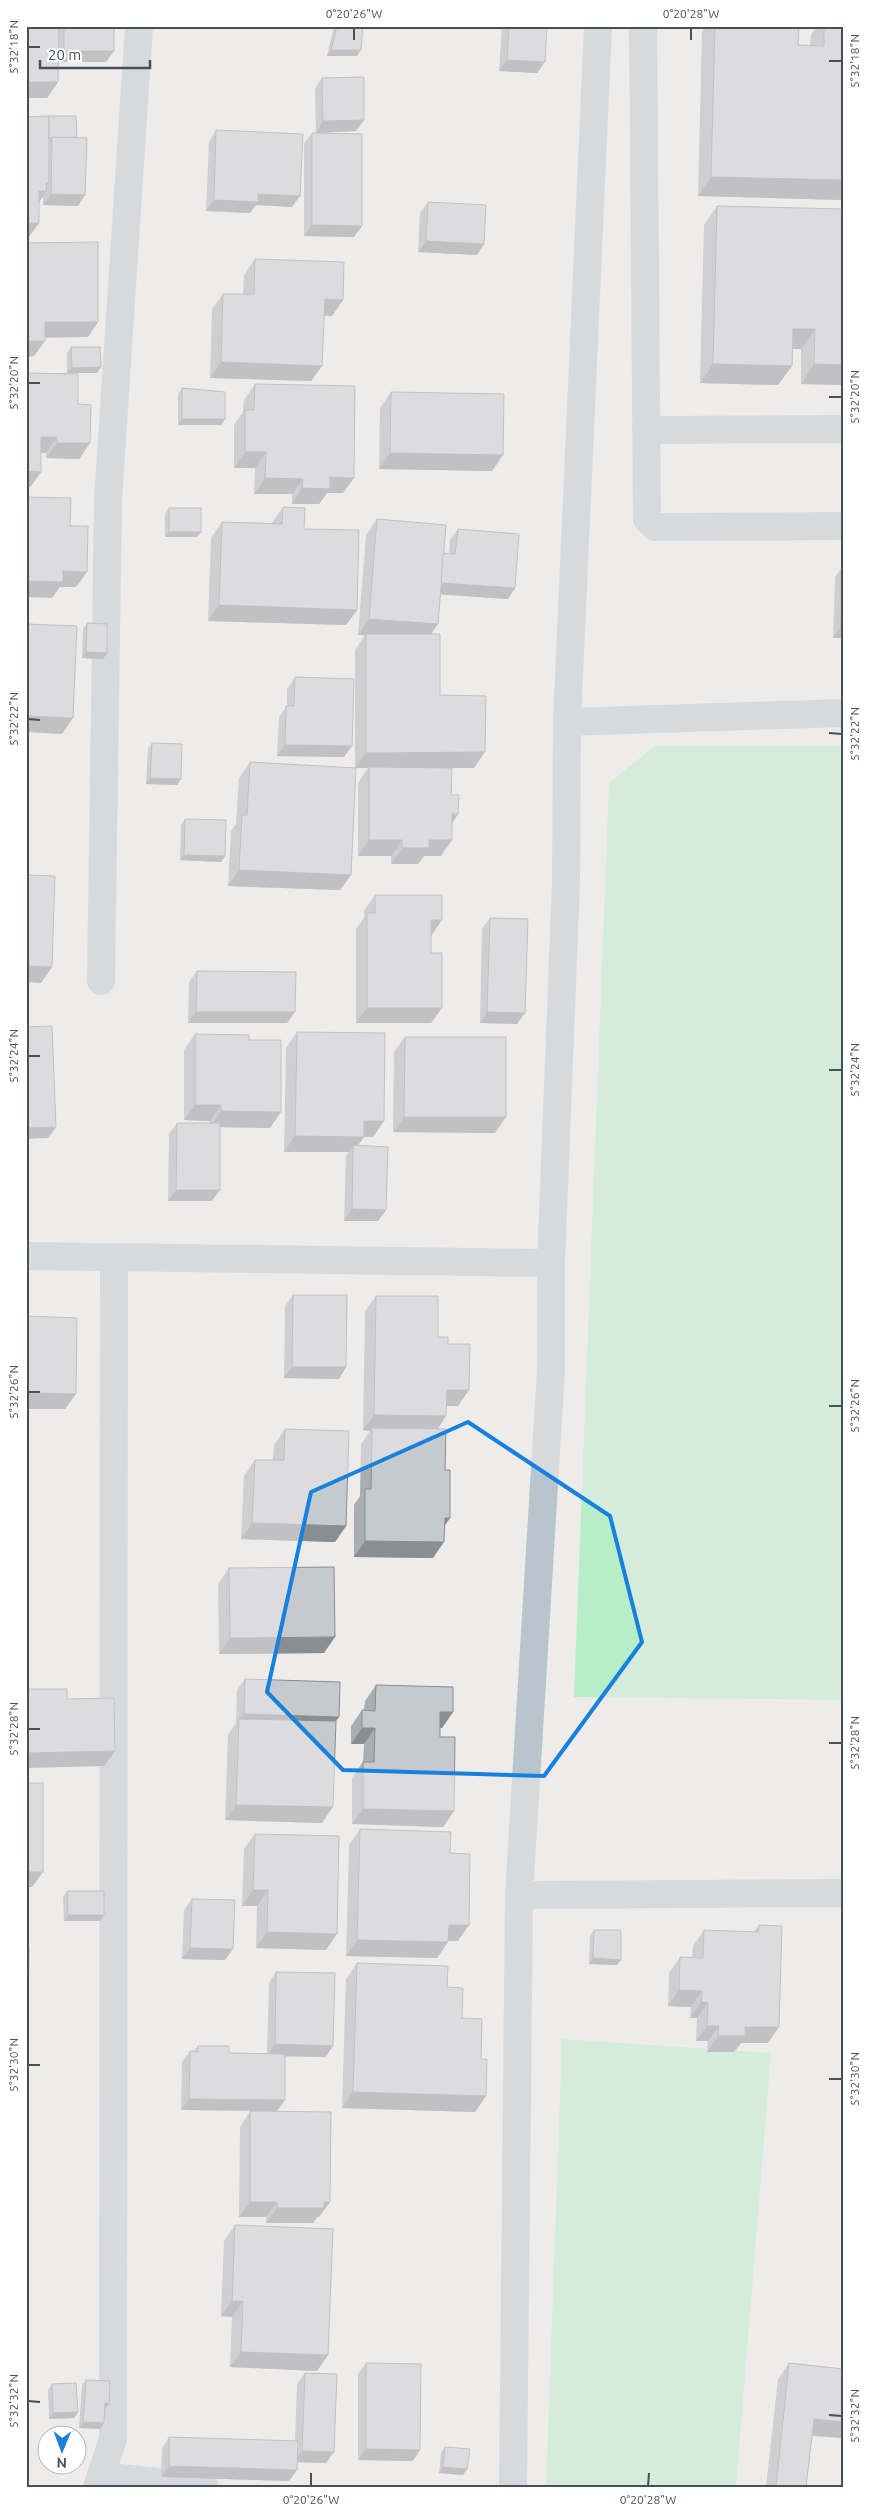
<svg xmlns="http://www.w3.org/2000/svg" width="869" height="2513" font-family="Ubuntu,sans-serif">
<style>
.green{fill:#b7eec7}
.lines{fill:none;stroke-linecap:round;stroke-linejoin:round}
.minor{stroke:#b9c5cc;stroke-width:28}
.wall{fill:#a9aeb2}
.shaded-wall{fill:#8a8d91}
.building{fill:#c5cacf;stroke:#8a8d91}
.marked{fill:none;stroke:#1682de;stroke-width:4;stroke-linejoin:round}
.ticks{fill:none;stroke:#445159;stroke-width:2}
.neatline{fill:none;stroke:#445159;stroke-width:2}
.ticks-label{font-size:12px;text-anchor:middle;fill:#445159}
</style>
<rect width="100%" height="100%" fill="#eeebeb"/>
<!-- green -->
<g class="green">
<path d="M655 746H843V1700L574 1697 609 783Z"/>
<path d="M562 2039 771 2053 736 2487H546Z"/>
</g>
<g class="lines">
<!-- minor -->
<g class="minor">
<path d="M643 26 647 519 655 527H665L843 526"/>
<path d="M646 430 843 429"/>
<path d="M567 722 843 713"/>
<path d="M101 981 108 500 139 26"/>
<path d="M26 1256 551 1263"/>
<path d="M519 1895 843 1893"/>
<path d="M101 2476 205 2487"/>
<path d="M97 2487 113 2439 114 1257"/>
<path d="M513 2487 519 1895 551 1370V1263L566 883 567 722 598 26"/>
</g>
</g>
<!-- wall -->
<g class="wall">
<path d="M26 26H114L106 62H59L58 82 47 98H26Z"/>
<path d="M334 26H363L357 56H327Z"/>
<path d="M502 26H547L537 73 499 71Z"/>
<path d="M706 26H799L798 45 810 46 811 35 817 26H843V200L698 196 702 32Z"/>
<path d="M322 78 356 131 316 133 315 89Z"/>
<path d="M26 117 77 138 85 195 78 206 43 205V196L39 202V223L28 238Z"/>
<path d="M216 130 292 207 256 205 250 213 206 211 209 142Z"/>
<path d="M312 133 354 237 304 236V144Z"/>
<path d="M428 202 477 255 418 252 420 213Z"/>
<path d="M717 206 843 209V385L801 384V349H793L792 366 778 385 700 383 704 225Z"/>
<path d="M255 259 343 300 332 316 324 315 322 366 311 381 210 378 212 309 223 294H243L244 275Z"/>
<path d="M71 347H100L101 367 97 373H70L78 374V404L91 405 90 443 79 459 46 458V453H41V472L30 487H26V373H67V353Z"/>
<path d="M255 384 343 493H327L319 504H292V494H254L255 468H234V425L243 412 244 400Z"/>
<path d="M182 388 225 419 221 425H178V394Z"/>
<path d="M391 392 503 455 492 471 379 469 380 408Z"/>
<path d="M283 507 304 529 357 610 346 625 208 621 211 538 222 522 272 523Z"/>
<path d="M169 508 197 537H165V514Z"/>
<path d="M377 519 443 553H449L450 540 458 529 515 588 508 599 440 594 431 634 440 695 474 768H452L451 795 458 814 452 824 441 856H424L418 864H391V856H358V783L368 768H356L351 875 340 890 228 886 231 831 236 824 239 778 250 762 355 768V650L365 635H358L366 535Z"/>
<path d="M843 566V638H833L835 577Z"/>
<path d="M87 623 107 653 103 659 82 658 83 629Z"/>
<path d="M295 677 344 757 277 756 279 717 287 706V689Z"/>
<path d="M152 743 177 785 146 784 148 749Z"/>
<path d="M185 819 225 856 221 862 180 860 181 825Z"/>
<path d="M375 895 431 936V1023H356V929L364 918V911Z"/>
<path d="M490 918 517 1024 480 1023 482 929Z"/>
<path d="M197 971 287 1023H188L189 982Z"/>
<path d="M297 1032 373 1137H364L358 1145 386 1210 378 1221H344L346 1156 349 1152H284L286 1048Z"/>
<path d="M195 1034 249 1040 270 1128 220 1127 212 1201H168L169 1134 177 1123H210V1121L184 1120V1050Z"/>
<path d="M405 1037 495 1133 393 1132 394 1052Z"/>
<path d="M293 1295 346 1367 339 1379 284 1378 285 1306Z"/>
<path d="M376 1296 448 1344 458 1406H447L438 1429 445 1470 450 1518 445 1525 433 1558 354 1557V1505L360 1496 361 1444 370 1431 363 1430 365 1311Z"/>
<path d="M285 1429 346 1526 335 1542 241 1539 244 1476 255 1460H273L274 1445Z"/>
<path d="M229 1568 324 1653 219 1654 218 1584Z"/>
<path d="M245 1679 336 1722 322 1823 225 1820 228 1735 236 1723 237 1690Z"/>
<path d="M376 1685 453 1712 442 1728H440V1737L454 1811 443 1827 352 1824V1778L363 1762 364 1744H351V1726L362 1710H364L365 1701Z"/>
<path d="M360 1829 450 1853 458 1941H448V1942L437 1958 346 1956 349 1845Z"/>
<path d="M255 1834 326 1950 256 1948 257 1906H242L244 1849Z"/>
<path d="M67 1891 100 1921H64L63 1897Z"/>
<path d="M192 1899 225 1960 182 1959 184 1910Z"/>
<path d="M759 1925 768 2043H741L734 2052H707L708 2041H696L697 2018H690L691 2007 668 2006 669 1973 680 1957 692 1958 693 1946 704 1930 754 1932Z"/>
<path d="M594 1930 617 1965 589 1964 590 1936Z"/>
<path d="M357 1963 447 1987 481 2059 486 2096 475 2112 342 2108 346 1979Z"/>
<path d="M276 1972 333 2046 325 2057 285 2056V2100L277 2111 181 2110 182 2062 190 2051H193L198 2046 229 2053H267L269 1983Z"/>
<path d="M250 2111 319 2217H317L313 2223H266V2217H239L240 2127Z"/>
<path d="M235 2225 328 2355 317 2371 230 2367 232 2317 221 2316 224 2241Z"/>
<path d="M366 2363 413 2461 358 2460V2374Z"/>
<path d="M789 2363 843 2369V2438L812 2436 806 2487H766L778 2379Z"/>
<path d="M305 2373 326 2463 297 2462V2470L289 2481 161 2477 162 2448 169 2437 295 2441 297 2384Z"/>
<path d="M86 2380 109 2404 105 2409 100 2429 79 2428 82 2385Z"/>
<path d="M52 2384 78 2412 74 2418 49 2419 48 2390Z"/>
<path d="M445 2447 463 2475 439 2473 441 2453Z"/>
</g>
<!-- shaded-wall -->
<g class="shaded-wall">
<path d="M331 50H361L357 56H327Z"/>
<path d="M64 51H114L106 62H57Z"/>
<path d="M507 60 545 62 537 73 499 71Z"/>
<path d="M26 82H58L47 98H26Z"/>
<path d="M364 120 356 131 316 133 323 121Z"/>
<path d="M711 177 843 180V200L698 196Z"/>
<path d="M49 182 44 191H47L36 206 39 191 46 183Z"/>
<path d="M51 194 85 195 78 206 43 205Z"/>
<path d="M258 194 300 196 292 207 256 205 250 213 206 211 214 200Z"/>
<path d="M26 223H39L28 238H26Z"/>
<path d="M312 225 362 226 354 237 304 236Z"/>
<path d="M426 241 484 244 477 255 418 252Z"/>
<path d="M325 299 343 300 332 316 314 315Z"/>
<path d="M45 322H98L88 337 34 338Z"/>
<path d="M793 329H815L801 349 780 348Z"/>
<path d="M26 341H45L34 356 26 357Z"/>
<path d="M221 362 322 366 311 381 210 378Z"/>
<path d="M713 364 792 366 778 385 700 383Z"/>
<path d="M814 364 843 365V385L801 384Z"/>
<path d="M101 367 97 373H67L72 368Z"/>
<path d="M182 419H225L221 425H178Z"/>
<path d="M41 437H57L46 453H30Z"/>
<path d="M57 443H90L79 459 46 458Z"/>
<path d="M245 452H266L255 468H234Z"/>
<path d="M390 453 503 455 492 471 379 469Z"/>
<path d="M26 471 41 472 30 487H26Z"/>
<path d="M330 477 354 478 343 493H327L319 504H292L302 488Z"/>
<path d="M265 478 303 479 292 494H254Z"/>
<path d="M169 532H201L197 537H165Z"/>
<path d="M63 571 87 572 76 587H60L52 598 26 597V581Z"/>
<path d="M440 582 515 588 508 599 433 594Z"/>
<path d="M219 605 357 610 346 625 208 621Z"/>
<path d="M369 619 438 624 427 640 358 635Z"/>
<path d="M841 626H843V638H833Z"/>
<path d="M86 652 107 653 103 659 82 658Z"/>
<path d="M26 716 73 718 62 734 26 732Z"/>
<path d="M285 745 352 746 344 757 277 756Z"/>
<path d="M485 752 474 768H355L366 753Z"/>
<path d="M150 778 181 779 177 785 146 784Z"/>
<path d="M452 814H458L447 830Z"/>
<path d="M369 840H402L391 856H358Z"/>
<path d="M429 840H452L441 856H424L418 864H391L402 848Z"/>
<path d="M184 855 225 856 221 862 180 860Z"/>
<path d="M239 870 351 875 340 890 228 886Z"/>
<path d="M431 920H442L431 936 420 935Z"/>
<path d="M26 966 52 967 41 983 26 982Z"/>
<path d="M367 1008H442L431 1023H356Z"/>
<path d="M196 1012H295L287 1023H188Z"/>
<path d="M487 1012 525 1013 517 1024 480 1023Z"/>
<path d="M195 1105H221L210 1121 184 1120Z"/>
<path d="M221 1111 281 1112 270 1128 210 1127Z"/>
<path d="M404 1117H506L495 1133 393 1132Z"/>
<path d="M364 1121H384L373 1137H364L353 1152V1145L349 1152H284L295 1136Z"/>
<path d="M56 1127 48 1138 26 1139V1128Z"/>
<path d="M176 1190H220L212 1201H168Z"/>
<path d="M352 1209 386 1210 378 1221H344Z"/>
<path d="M292 1367H346L339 1379 284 1378Z"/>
<path d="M447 1390H469L458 1406H436Z"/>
<path d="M26 1393 76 1394 65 1409H26Z"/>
<path d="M374 1415 446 1416 436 1432 372 1428 370 1431 363 1430Z"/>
<path d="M445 1518H450L439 1533Z"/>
<path d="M252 1523 346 1526 335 1542 241 1539Z"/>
<path d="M365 1541 444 1542 433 1558 354 1557Z"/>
<path d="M335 1637 324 1653 219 1654 230 1638Z"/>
<path d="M440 1712H453L442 1728H429Z"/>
<path d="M244 1714 339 1717 331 1728 238 1722Z"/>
<path d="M362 1728H375L364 1744H351Z"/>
<path d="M115 1751 104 1766 26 1768V1753Z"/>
<path d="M236 1805 333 1807 322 1823 225 1820Z"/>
<path d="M363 1809 454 1811 443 1827 352 1824Z"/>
<path d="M26 1872H43L32 1887H26Z"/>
<path d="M253 1890H268L257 1906H242Z"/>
<path d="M68 1915H104L100 1921H64Z"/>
<path d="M449 1925H469L458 1941 438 1940Z"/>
<path d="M267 1932 337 1934 326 1950 256 1948Z"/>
<path d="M357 1940 448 1942 437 1958 346 1956Z"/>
<path d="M190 1948 233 1949 225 1960 182 1959Z"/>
<path d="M593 1958 621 1960 617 1965 589 1964Z"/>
<path d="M679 1990 702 1991 691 2007 668 2006Z"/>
<path d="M701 2002 708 2003 697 2018H690Z"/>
<path d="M707 2026H719L708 2041H696Z"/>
<path d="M745 2027H779L768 2043H741L734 2052H707L718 2036Z"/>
<path d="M275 2044 333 2046 325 2057 267 2056Z"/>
<path d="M353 2092 486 2096 475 2112 342 2108Z"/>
<path d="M189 2099 285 2100 277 2111 181 2110Z"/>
<path d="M250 2202H277L266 2217H239Z"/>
<path d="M324 2202H330L319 2217H317L313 2223H266L277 2208Z"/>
<path d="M232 2301H243L232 2317 221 2316Z"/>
<path d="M241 2352 328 2355 317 2371 230 2367Z"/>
<path d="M105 2403 109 2404 105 2409H101Z"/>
<path d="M78 2412 74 2418 49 2419 53 2413Z"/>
<path d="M814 2419 843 2422V2438L803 2435Z"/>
<path d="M83 2422 104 2423 100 2429 79 2428Z"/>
<path d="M366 2449 420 2450 413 2461 358 2460Z"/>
<path d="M302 2451 334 2452 326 2463 294 2462Z"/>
<path d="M169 2466 297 2470 289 2481 161 2477Z"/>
<path d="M443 2467 467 2469 463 2475 439 2473Z"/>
</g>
<!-- building -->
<g class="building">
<path d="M26 26H59L58 82H26Z"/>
<rect x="64" y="26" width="50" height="25"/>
<path d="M337 26H363L361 50H331Z"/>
<path d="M509 26H547L545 62 507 60Z"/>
<path d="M715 26H799L798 45 824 46V26H843V180L711 177Z"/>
<path d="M364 77V120L323 121 322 78Z"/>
<path d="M49 116V182L46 183 47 191H39V223H26V117Z"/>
<path d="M49 116H76L77 138H49Z"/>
<path d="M216 130 303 134 300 196 258 194V202L214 200Z"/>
<path d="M312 133 362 134V226L312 225Z"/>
<path d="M52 137 87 138 85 195 51 194Z"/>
<path d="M428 202 486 205 484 244 426 241Z"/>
<path d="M717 206 843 209V365L814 364 815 329H793L792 366 713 364Z"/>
<path d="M98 242V322H45V341H26V243Z"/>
<path d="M255 259 344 262 343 300 325 299 322 366 221 362 223 294H254Z"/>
<path d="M71 347H100L101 367 72 368Z"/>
<path d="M26 373 78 374V404L91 405 90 443H57V437H41V472L26 471Z"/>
<path d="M255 384 355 386 354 478 330 477V489L302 488 303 479 265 478 266 452H245V410H254Z"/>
<path d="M182 388 225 392V419H182Z"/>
<path d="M391 392 504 394 503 455 390 453Z"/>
<path d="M26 497 71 498 70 526H88L87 572 63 571V582L26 581Z"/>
<path d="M283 507 305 508 304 529 359 530 357 610 219 605 222 522 282 524Z"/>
<rect x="169" y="508" width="32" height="24"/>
<path d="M377 519 446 525 438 624 369 619Z"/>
<path d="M458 529 519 534 515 588 441 583 443 553 455 554Z"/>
<path d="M843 570V626H841Z"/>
<path d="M87 623 107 624V653L86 652Z"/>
<path d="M26 624 77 626 73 718 26 716Z"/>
<path d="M366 634H440V695L486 696 485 752 366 753Z"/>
<path d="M295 677 354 679 352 746 285 745 286 706H294Z"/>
<path d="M152 743 182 744 181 779 150 778Z"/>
<path d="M250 762 356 768 351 875 239 870 242 815H247Z"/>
<path d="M369 767 452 768 451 795H459L458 814H452V840H429V848H402V840H369Z"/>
<path d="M185 819 226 820 225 856 184 855Z"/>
<path d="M26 875 55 876 52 967 26 966Z"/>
<path d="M375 895H442V920H431V953H442V1008H367V913H375Z"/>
<path d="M490 918 528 919 525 1013 487 1012Z"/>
<path d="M197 971 296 972 295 1012H196Z"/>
<path d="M52 1026 56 1127 26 1128V1027Z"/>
<path d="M297 1032 385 1033 384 1121H364V1137L295 1136Z"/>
<path d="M195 1034 249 1035V1040H281V1112L221 1111V1105H195Z"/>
<path d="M405 1037H506V1117H404Z"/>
<path d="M177 1123H220V1190H176Z"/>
<path d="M353 1145 388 1147 386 1210 352 1209Z"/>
<path d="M293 1295H347L346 1367H292Z"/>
<path d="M376 1296H438V1337H448V1344H470L469 1390H447L446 1416 374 1415Z"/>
<path d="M26 1316 77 1318 76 1394 26 1393Z"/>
<path d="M372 1428 446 1429 445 1470H450V1518H445L444 1542 365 1541V1489H371Z"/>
<path d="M285 1429 349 1431 346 1526 252 1523 255 1460H284Z"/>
<path d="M334 1567 335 1637 230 1638 229 1568Z"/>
<path d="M245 1679 340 1682 339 1717 244 1714Z"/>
<path d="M376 1685 453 1687V1712H440V1737H455L454 1811 363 1809V1762H374L375 1728H362V1710L375 1711Z"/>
<path d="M26 1689H67V1699L114 1698 115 1751 26 1753Z"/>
<path d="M239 1719 336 1721 333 1807 236 1805Z"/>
<rect x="26" y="1783" width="17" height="89"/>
<path d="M360 1829 451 1832 450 1853 470 1854 469 1925H449L448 1942 357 1940Z"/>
<path d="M255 1834 339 1836 337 1934 267 1932 268 1890H253Z"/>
<path d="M67 1891H104V1915H68Z"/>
<path d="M192 1899 235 1900 233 1949 190 1948Z"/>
<path d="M759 1925 782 1926 779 2027H745V2036H718L719 2026H707L708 2003 701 2002 702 1991 679 1990 680 1957 703 1958 704 1930 758 1932Z"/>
<path d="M594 1930H621V1960L593 1958Z"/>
<path d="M26 1947H29L28 2011H26Z"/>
<path d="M357 1963 448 1966 447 1987 463 1988 462 2018 482 2019 481 2059H487L486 2096 353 2092Z"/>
<path d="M276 1972 335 1973 333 2046 275 2044Z"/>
<path d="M198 2046H229V2053L285 2054V2100L189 2099 190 2051 198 2052Z"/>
<path d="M250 2111 331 2112 330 2202H324V2208H277V2202H250Z"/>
<path d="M235 2225 333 2229 328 2355 241 2352 243 2301H232Z"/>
<path d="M366 2363 421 2364 420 2450 366 2449Z"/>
<path d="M789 2363 843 2369V2422L814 2419 806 2487H776Z"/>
<path d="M305 2373 337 2374 334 2452 302 2451Z"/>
<path d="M86 2380 110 2381 109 2404 105 2403 104 2423 83 2422Z"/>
<path d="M76 2383 78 2412 53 2413 52 2384Z"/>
<path d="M169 2437 298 2441 297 2470 169 2466Z"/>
<path d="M445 2447 470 2449 467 2469 443 2467Z"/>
</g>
<!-- marked area -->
<path d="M0 0H869V2513H0ZM468 1422 610 1516 642 1642 544 1776 343 1770 267 1692 311 1492Z" fill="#eeebeb" fill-opacity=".55" fill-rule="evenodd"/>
<path class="marked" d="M468 1422 610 1516 642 1642 544 1776 343 1770 267 1692 311 1492Z"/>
<!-- ticks -->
<path class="ticks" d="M354 40V28M691 40V28M28 47H40M829 61H842M28 383H40M829 397H842M28 719 40 720M829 733 842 734M28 1056H40M829 1070H842M28 1392H40M829 1406H842M28 1729H40M829 1743H842M28 2065H40M829 2079H842M28 2401 40 2402M829 2415 842 2416M311 2486V2473M648 2486 649 2473"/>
<!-- border -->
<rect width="869" height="2513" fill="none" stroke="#ffffff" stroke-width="55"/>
<!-- north arrow -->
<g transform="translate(62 2450) rotate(181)"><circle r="24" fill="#ffffff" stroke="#b4b9bd"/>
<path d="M0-4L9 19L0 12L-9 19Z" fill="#1682de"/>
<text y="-8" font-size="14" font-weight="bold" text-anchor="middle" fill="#445159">N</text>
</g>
<!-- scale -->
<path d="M40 60v8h110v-8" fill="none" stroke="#445159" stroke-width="2.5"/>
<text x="48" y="60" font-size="15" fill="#445159" stroke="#ffffff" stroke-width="4" paint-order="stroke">20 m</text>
<rect x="28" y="28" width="814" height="2458" class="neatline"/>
<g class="ticks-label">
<text x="354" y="18">0°20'26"W</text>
<text x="691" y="18">0°20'28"W</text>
<text transform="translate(14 47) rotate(-90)" y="4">5°32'18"N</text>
<text transform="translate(855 61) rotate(-90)" y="4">5°32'18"N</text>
<text transform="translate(14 383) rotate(-90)" y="4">5°32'20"N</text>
<text transform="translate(855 397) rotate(-90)" y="4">5°32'20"N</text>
<text transform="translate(14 719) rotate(-90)" y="4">5°32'22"N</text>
<text transform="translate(855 734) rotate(-90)" y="4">5°32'22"N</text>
<text transform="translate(14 1056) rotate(-90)" y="4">5°32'24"N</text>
<text transform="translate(855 1070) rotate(-90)" y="4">5°32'24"N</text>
<text transform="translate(14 1392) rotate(-90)" y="4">5°32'26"N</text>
<text transform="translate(855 1406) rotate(-90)" y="4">5°32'26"N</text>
<text transform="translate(14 1729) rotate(-90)" y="4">5°32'28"N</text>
<text transform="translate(855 1743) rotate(-90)" y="4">5°32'28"N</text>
<text transform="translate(14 2065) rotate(-90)" y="4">5°32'30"N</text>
<text transform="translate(855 2079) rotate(-90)" y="4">5°32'30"N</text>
<text transform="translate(14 2401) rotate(-90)" y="4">5°32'32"N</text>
<text transform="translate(855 2416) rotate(-90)" y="4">5°32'32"N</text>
<text x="311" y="2504">0°20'26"W</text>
<text x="648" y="2504">0°20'28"W</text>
</g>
</svg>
